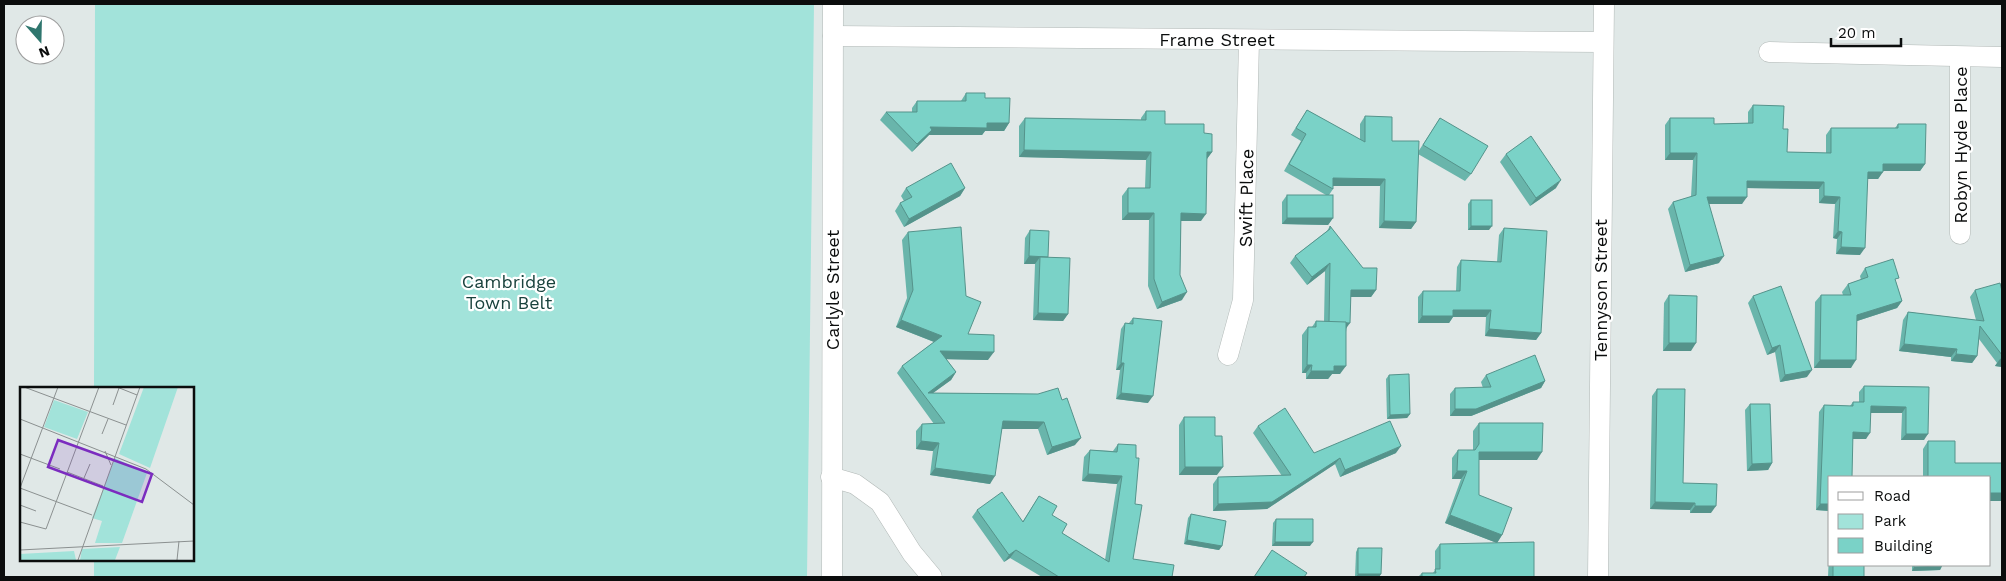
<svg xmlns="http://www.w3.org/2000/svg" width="2006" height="581" font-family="'Work Sans',sans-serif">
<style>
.green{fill:#a2e3da}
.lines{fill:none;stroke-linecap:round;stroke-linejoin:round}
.street-casing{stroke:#b1b8b6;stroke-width:21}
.street{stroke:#fff;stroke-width:20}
.wall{fill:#69b5ab}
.shaded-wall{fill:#55938b}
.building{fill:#7ad2c7;stroke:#55938b}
.labels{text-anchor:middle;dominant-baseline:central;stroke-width:4.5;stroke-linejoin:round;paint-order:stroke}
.street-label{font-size:18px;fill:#0b0d0d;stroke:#fff}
.park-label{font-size:18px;fill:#19423d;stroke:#fff}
.inset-road{fill:none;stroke:#8b9090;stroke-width:1}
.view{fill:#7b2cbf;fill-opacity:0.15;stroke:#7b2cbf;stroke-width:2.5}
.inset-edge{fill:none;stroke:#0b0d0d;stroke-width:2.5}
</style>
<rect width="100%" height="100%" fill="#e0e8e7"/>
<!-- green -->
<path class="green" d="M95 4H814L807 577H94V560H192V388H94Z"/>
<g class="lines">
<!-- street casing -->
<g class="street-casing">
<g id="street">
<path d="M833 36 1602 42"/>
<path d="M1769 52 2002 57"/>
<path d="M1960 57V234"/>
<path d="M1228 355 1243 300 1249 40"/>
<path d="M831 477 855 484 880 502 912 553 932 577"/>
<path d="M832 577 833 4"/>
<path d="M1598 577 1604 4"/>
</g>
</g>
<!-- street -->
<use href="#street" class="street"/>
</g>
<!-- wall -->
<g class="wall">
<path d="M966 93 985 98 1009 123 1004 131H985L982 135H929L912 152 880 120 886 112H912V108L917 101H961Z"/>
<path d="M1753 105 1783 129 1787 152 1826 153V135L1831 128H1895L1898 124 1925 164 1920 171H1883L1878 179H1867L1860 255 1836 254 1837 239 1833 238 1835 204 1819 203V189L1747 188 1742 204H1709L1719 263 1685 272 1668 209 1673 202 1691 197 1693 160H1665V125L1670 118 1714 124 1748 123V112Z"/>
<path d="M1307 110 1360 140V124L1365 116 1392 141 1418 152 1440 118 1471 174 1465 181 1418 154 1416 222 1411 229 1379 228 1380 186H1333V189L1329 195 1333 218 1328 225 1282 224V202L1287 195H1326L1284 171 1301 141 1291 135Z"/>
<path d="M1146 111 1165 124 1204 133 1212 152 1207 159 1201 221H1181L1180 275 1182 300 1157 309 1148 286 1149 220H1122V196L1128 188H1145L1146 160 1019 157V126L1025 118 1141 120V118Z"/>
<path d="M1506 154 1556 188 1530 206 1500 162Z"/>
<path d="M906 188H965L960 196 904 227 895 211 900 203 904 201 901 196Z"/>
<path d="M1471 200 1489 230H1468V204Z"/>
<path d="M1330 226 1376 290 1371 297H1351L1340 374H1332L1328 379H1306V373H1302V335L1308 327H1312L1316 321 1324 322 1325 271 1307 285 1290 263 1295 256 1327 231Z"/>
<path d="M1504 228 1541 333 1536 340 1485 336 1486 317H1453L1449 323H1418V297L1423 291H1456L1457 267 1461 260 1497 262 1499 235Z"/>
<path d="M1030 230 1048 258 1068 314 1063 321 1033 320 1035 264H1024L1025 238Z"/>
<path d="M908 232 968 334 988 360 946 359 956 372 951 380 933 393 1038 394 1075 445 1047 455 1038 429H1002L990 484 930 475 933 451 916 449V431L922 424H934L897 373 902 366 934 342 896 327 907 298 902 240Z"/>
<path d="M1865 268 1896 282 1902 301 1897 308 1857 321 1851 368H1814L1815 302 1821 295H1843L1842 292 1848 284 1861 280 1860 276Z"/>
<path d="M1975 290 2002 291V367L1995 366 1997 363 1979 339 1977 356 1972 363 1951 361V357L1899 351 1903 320 1908 312 1976 320 1970 297Z"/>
<path d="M1669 295 1691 351H1663L1664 303Z"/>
<path d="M1753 296 1807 377 1780 382 1775 352 1767 355 1748 303Z"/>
<path d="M1133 318 1148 403 1116 399 1120 370H1116L1121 329 1125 323H1129Z"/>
<path d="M1389 375 1410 414 1407 418 1387 419 1386 379Z"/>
<path d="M1486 375 1545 381 1541 388 1471 416H1450V394L1455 388H1483L1481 382Z"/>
<path d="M1864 386 1929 387 1924 440H1901L1902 413H1871L1866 439H1853L1830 511 1816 510 1819 412 1824 405 1850 406 1853 402H1859V392Z"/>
<path d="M1657 389 1683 483 1711 513H1690V510L1650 509 1652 396Z"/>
<path d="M1750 404 1772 463 1768 470 1747 471 1745 410Z"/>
<path d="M1184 417 1215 436 1217 475H1179V425Z"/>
<path d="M1479 423 1537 460H1479V495L1502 535 1497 543 1445 523 1461 479H1452V458L1458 450H1473V431Z"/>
<path d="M1258 426 1314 453H1396L1340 477 1335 464 1267 509 1213 511V484L1218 477 1282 476 1253 433Z"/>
<path d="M1928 441 1955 463H2002V501H1990V477H1923V449Z"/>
<path d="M1118 444 1136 458 1135 504 1133 559 1172 577H1042L1010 558 1004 562 972 517 977 510 1023 521 1039 496 1052 515 1062 533 1105 560 1117 484 1082 481 1084 457 1090 450 1113 451Z"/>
<path d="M1191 514 1222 546 1219 550 1184 544 1188 518Z"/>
<path d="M1276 519 1310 546H1272L1273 523Z"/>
<path d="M1830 531V565H1864V577H1828Z"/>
<path d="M1440 544 1534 577H1418L1422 573H1433L1435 570V551Z"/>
<path d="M1358 548 1381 574 1379 577H1355L1356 552Z"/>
<path d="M1912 565H1942V566L1940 570 1912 571Z"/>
</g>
<!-- shaded-wall -->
<g class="shaded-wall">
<path d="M987 123H1009L1004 131H985L982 135H929L912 152 930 127Z"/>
<path d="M1024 150 1151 152 1146 160 1019 157Z"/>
<path d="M1207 152H1212L1206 160Z"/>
<path d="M1670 153H1697L1693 160H1665Z"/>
<path d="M1883 164H1925L1920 171H1878Z"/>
<path d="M1868 172H1883L1878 179H1863Z"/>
<path d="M1333 178 1385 179 1380 186H1328Z"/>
<path d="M1561 180 1556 188 1530 206 1536 198Z"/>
<path d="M1747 181 1824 182 1819 189 1742 188Z"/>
<path d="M965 188 960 196 904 227 909 219Z"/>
<path d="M1824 196 1840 197 1835 204 1819 203Z"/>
<path d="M1707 197H1747L1742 204H1702Z"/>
<path d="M1128 213H1154L1149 220H1122Z"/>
<path d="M1181 213 1206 214 1201 221H1176Z"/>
<path d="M1287 218H1333L1328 225 1282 224Z"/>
<path d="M1384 221 1416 222 1411 229 1379 228Z"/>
<path d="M1471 226H1492L1489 230H1468Z"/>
<path d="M1838 231 1842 232 1837 239 1833 238Z"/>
<path d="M1841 247 1865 248 1860 255 1836 254Z"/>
<path d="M1029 256 1048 257 1043 265 1040 257 1035 264H1024Z"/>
<path d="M1724 256 1719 263 1685 272 1690 265Z"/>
<path d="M1330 263 1325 271 1307 285 1312 277Z"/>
<path d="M1351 290H1376L1371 297H1346Z"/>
<path d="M1187 292 1182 300 1157 309 1162 302Z"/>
<path d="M1902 301 1897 308 1851 323 1857 315Z"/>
<path d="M1453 310H1491L1486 317H1453L1449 323H1418L1422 316Z"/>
<path d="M1038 313 1068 314 1063 321 1033 320Z"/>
<path d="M901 320 942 336 937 343 896 327Z"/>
<path d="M1329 322 1350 323 1345 330Z"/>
<path d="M1489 329 1541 333 1536 340 1485 336Z"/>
<path d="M1669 343H1696L1691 351H1663Z"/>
<path d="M1904 344 1957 349 1951 357 1899 351Z"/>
<path d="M1780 345 1775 352 1767 355 1772 348Z"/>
<path d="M940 351 994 352 988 360 935 359Z"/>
<path d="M1956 354 1977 356 1972 363 1951 361Z"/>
<path d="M2002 358V367L1995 366 2000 359Z"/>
<path d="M1820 360H1856L1851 368H1814Z"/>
<path d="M1121 363H1124L1120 370H1116Z"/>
<path d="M1307 365H1312L1306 373H1302Z"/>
<path d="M1334 366H1346L1340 374H1332L1328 379H1306L1311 371Z"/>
<path d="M1812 370 1807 377 1780 382 1785 375Z"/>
<path d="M956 372 951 380 926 398 928 393Z"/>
<path d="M1545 381 1541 388 1471 416H1450L1455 409Z"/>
<path d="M1121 393 1153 396 1148 403 1116 399Z"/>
<path d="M1871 406 1906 407 1902 413H1866Z"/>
<path d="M1410 414 1407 418 1387 419 1390 415Z"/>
<path d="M1003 421 1044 422 1038 429H998Z"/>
<path d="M1853 432 1870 433 1866 439H1848Z"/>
<path d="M1906 434H1928L1924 440H1901Z"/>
<path d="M1081 438 1075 445 1047 455 1052 447Z"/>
<path d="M921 441 939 443 933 451 916 449Z"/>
<path d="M1401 446 1396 453 1340 477 1345 470Z"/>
<path d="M1479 452H1542L1537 460H1474Z"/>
<path d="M1340 458 1335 464 1267 509 1213 511 1218 504Z"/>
<path d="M1772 463 1768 470 1747 471 1752 464Z"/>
<path d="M1185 467H1223L1217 475H1179Z"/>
<path d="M935 468 995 476 990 484 930 475Z"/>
<path d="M1457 471H1467L1461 479H1452Z"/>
<path d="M1088 474 1122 476 1117 484 1082 481Z"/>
<rect x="1990" y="493" width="12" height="8"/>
<path d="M1655 502 1695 503 1690 510 1650 509Z"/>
<path d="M1820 504H1830V511L1816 510Z"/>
<path d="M1695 506H1716L1711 513H1690Z"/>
<path d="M1450 515 1502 535 1497 543 1445 523Z"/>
<path d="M1187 540 1222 546 1219 550 1184 544Z"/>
<path d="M1275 542H1313L1310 546H1272Z"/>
<path d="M1016 550 1010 558 1004 562 1009 555Z"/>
<path d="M1942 566 1940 570 1912 571 1914 567Z"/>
<path d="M1358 574H1381L1379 577H1356Z"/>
</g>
<!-- building -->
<g class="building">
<path d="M966 93H985V98H1010L1009 123H987V128L930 127 932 130 917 144 886 112H917V101H966Z"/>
<path d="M1753 105 1784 106 1783 129H1788L1787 152 1831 153V128H1898V124H1926L1925 164H1883V172H1868L1865 248 1841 247 1842 232 1838 231 1840 197 1824 196V182L1747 181V197H1707L1724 256 1690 265 1673 202 1696 195 1697 153H1670V118H1714V124L1753 123Z"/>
<path d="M1307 110 1365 142V116L1392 117V141H1419L1416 222 1384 221 1385 179 1333 178V189L1289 164 1306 134 1296 128Z"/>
<path d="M1146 111H1165V124H1204V133L1212 134V152H1207L1206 214 1181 213 1180 275 1187 292 1162 302 1154 279V213H1128V188H1150L1151 152 1024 150 1025 118 1146 120Z"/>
<path d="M1440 118 1488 146 1471 174 1423 145Z"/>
<path d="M1531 136 1561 180 1536 198 1506 154Z"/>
<path d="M951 163 965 188 909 219 900 203 912 197 906 188Z"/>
<rect x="1287" y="195" width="46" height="23"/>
<rect x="1471" y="200" width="21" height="26"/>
<path d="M1330 226 1363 268H1377L1376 290H1351L1350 323 1329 322 1330 263 1312 277 1295 256 1330 229Z"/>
<path d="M961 227 966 296 981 302 968 334 994 335V352L940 351 956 372 928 393 1038 394 1058 388 1062 400 1067 398 1081 438 1052 447 1044 422 1003 421 995 476 935 468 939 443 921 441 922 424 945 423 902 366 942 336 901 320 913 290 908 232Z"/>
<path d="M1504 228 1547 231 1541 333 1489 329 1491 310H1453V316H1422L1423 291H1460L1461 260 1501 262Z"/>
<path d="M1030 230 1049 231 1048 257 1029 256Z"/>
<path d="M1040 257 1070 258 1068 314 1038 313Z"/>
<path d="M1893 259 1899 278 1895 279 1902 301 1857 315 1856 360H1820L1821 295H1851L1848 284 1868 277 1865 268Z"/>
<path d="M2000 283 2002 291V355L1980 326 1977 356 1956 354 1957 349 1904 344 1908 312 1984 321 1975 290Z"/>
<path d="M1781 286 1812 370 1785 375 1780 345 1772 348 1753 296Z"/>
<path d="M1669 295 1697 296 1696 343H1669Z"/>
<path d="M1133 318 1162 321 1153 396 1121 393 1124 363H1121L1125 323 1133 324Z"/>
<path d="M1316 321 1346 322V366H1334V371H1311L1312 365H1307L1308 327H1316Z"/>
<path d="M1535 355 1545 381 1476 409H1455V388L1491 387 1486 375Z"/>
<path d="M1409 374 1410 414 1390 415 1389 375Z"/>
<path d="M1864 386 1929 387 1928 434H1906V407L1871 406 1870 433 1853 432 1852 477H1830V504H1820L1824 405 1853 406V402H1864Z"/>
<path d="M1657 389H1685L1683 483 1717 484 1716 506H1695V503L1655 502Z"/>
<path d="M1750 404H1770L1772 463 1752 464Z"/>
<path d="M1285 408 1314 453 1390 421 1401 446 1345 470 1340 458 1272 502 1218 504V477L1291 475 1258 426Z"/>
<path d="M1184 417H1215V436H1222L1223 467H1185Z"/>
<path d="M1479 423H1543L1542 452H1479V495L1512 508 1502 535 1450 515 1467 471H1457L1458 450H1475L1479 444Z"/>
<path d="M1928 441H1955V463H2002V493H1990V477H1928Z"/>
<path d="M1118 444 1136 445V458H1139L1135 504 1142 505 1133 559 1174 565 1172 577H1059L1016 550 1009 555 977 510 1002 492 1023 522 1039 496 1057 506 1052 515 1067 524 1062 533 1109 562 1122 476 1088 474 1090 450 1117 452Z"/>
<path d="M1191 514 1226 521 1222 546 1187 540Z"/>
<path d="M1276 519H1313V542H1275Z"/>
<path d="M1534 542V577H1422V573H1436L1435 569H1440V544Z"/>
<path d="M1358 548H1382L1381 574H1358Z"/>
<path d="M1272 550 1307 573 1304 577H1254Z"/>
<rect x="1833" y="565" width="31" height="12"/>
<path d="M1914 565H1942V566L1914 567Z"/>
</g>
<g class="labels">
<!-- street labels -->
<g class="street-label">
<text x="1217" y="39">Frame Street</text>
<text transform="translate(1960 145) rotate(-90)">Robyn Hyde Place</text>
<text transform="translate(1246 198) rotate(-89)">Swift Place</text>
<text transform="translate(832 290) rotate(-90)">Carlyle Street</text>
<text transform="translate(1600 290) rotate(-90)">Tennyson Street</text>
</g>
<!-- park labels -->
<g class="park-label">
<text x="509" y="281">Cambridge<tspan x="509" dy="21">Town Belt</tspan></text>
</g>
</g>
<!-- overview -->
<g transform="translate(20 387)">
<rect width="174" height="174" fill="#e0e8e7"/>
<path d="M124 0H158L130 81 99 67ZM34 13 68 25 57 52 24 40ZM95 71 127 86 102 156H75L82 134 72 131ZM100 160 95 173H60L62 162ZM54 164 56 173H0V167Z" fill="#a2e3da"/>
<path class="inset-road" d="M4 0 106 38M97 0 117 8M93 18 99 1M0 32 126 82 174 118M82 47 88 32M85 64 91 78M0 67 40 82M47 85 83 99M64 91 70 77M0 101 38 0M0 101 72 128M0 118 16 124M0 135 26 142 79 0M0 163 174 154M58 173 120 0M157 173 159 154"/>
<path class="view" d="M38 53 132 87 122 115 28 80Z"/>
<rect width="174" height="174" class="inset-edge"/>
</g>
<!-- border -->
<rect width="2006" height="581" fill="none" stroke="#0b0d0d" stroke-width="10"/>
<!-- legend -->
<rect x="1828" y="476" width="162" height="90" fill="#ffffff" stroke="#9d9e9e"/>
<rect x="1838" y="492" width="25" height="8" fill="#ffffff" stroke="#9d9e9e"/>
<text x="1874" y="501" font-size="15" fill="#0b0d0d">Road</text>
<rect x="1838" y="514" width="25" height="15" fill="#a2e3da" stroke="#9d9e9e"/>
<text x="1874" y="526" font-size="15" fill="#0b0d0d">Park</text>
<rect x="1838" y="538" width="25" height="15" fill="#7ad2c7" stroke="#9d9e9e"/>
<text x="1874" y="551" font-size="15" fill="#0b0d0d">Building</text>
<!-- north arrow -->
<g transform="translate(40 40) rotate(160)"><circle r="24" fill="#ffffff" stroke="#9d9e9e"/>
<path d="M0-4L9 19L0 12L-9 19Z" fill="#2f766e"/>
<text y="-8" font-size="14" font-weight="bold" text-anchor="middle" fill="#0b0d0d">N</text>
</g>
<!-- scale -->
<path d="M1831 38v8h70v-8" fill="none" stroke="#0b0d0d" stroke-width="2.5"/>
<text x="1838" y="38" font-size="15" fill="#0b0d0d" stroke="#ffffff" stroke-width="4" paint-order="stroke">20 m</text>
</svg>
